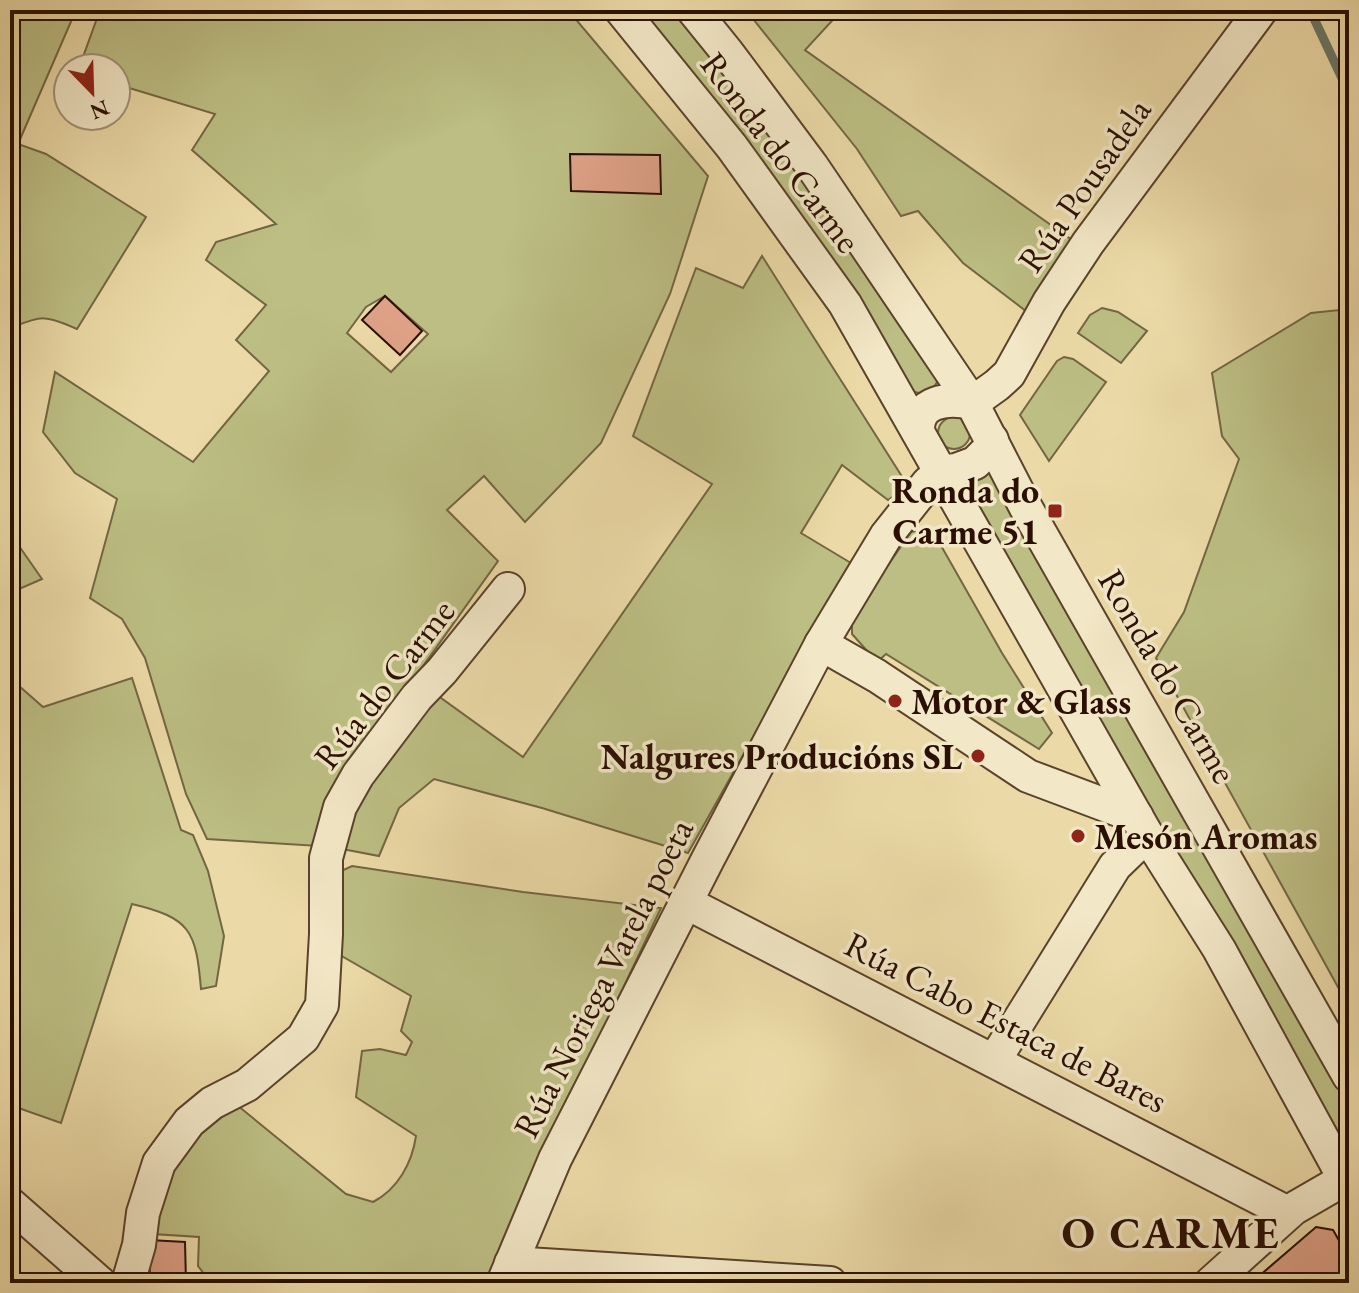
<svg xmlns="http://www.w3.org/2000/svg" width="1359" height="1293" font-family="'EB Garamond',serif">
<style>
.green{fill:#bcbe83;stroke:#736642;stroke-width:2;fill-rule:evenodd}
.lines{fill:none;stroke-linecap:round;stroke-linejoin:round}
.stream{stroke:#6c7667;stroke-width:9}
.building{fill:#dea187;stroke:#2a0f02;stroke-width:2}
.minor-casing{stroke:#5a422b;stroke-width:36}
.minor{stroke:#f2e7c6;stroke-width:32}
.poi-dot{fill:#8f2418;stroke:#f2e7c6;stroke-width:3}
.labels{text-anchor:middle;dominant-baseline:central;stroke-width:7;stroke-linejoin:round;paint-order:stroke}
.street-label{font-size:36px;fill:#2a0f02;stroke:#f2e7c6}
.poi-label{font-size:36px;font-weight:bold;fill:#2a0f02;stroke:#f2e7c6;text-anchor:end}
.district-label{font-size:44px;font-weight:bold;letter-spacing:2px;fill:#2a0f02;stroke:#f2e7c6}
</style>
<rect width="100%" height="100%" fill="#ebdaa7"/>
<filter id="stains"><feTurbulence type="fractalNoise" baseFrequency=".0025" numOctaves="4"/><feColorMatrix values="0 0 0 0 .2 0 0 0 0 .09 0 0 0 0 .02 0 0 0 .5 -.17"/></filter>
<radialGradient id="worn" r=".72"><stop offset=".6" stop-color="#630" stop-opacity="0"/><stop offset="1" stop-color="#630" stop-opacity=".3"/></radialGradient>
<!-- green -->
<g class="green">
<path d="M10 10H76L18 144 46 154 146 217 77 329C44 314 42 316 10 328Z"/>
<path d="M100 10H204L218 14 219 10H568L708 176 670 294 601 443 525 522 484 476 447 510 498 561 324 805 319 846 207 839 186 794 145 658 122 619 90 598 117 499 75 473 43 432 55 372 193 462 269 371 236 340 266 305 206 260 216 242 276 224 192 150 215 114 116 84V68H79ZM385 296 428 334 391 372 347 333 366 307Z"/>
<path d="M633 10H679L754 103 939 379 934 387 923 394 911 391Z"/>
<path d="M746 10H842L805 50 1079 245 1031 315 963 263 918 211 901 216 857 149Z"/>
<path d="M762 256 908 486 888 500 842 465 801 533 851 563 688 853 542 808 434 779 399 808 379 856 337 848 354 798 434 693 523 757 712 484 633 436 696 268 743 288Z"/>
<path d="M1102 308 1118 312 1147 331 1121 363 1078 333 1090 315Z"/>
<path d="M1349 309V1007L1156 658 1184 612 1239 459 1222 436 1212 373 1311 313Z"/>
<path d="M1064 357 1073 359 1106 382 1049 461 1020 415 1057 361Z"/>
<circle cx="954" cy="433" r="16"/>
<path d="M989 471 1349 1089 1347 1135H1334L967 495V487L972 478Z"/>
<path d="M931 528 1002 653 1052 733 1039 749 886 654 877 662 852 634V617L911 532Z"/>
<path d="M10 533 42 579 10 593Z"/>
<path d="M10 678 43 707 132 678 181 830 193 835 208 871 224 936 216 986 201 989C196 931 191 918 132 904L61 1123 10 1105Z"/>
<path d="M352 866 523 892 661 908 572 1096 489 1283H211L198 1266 199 1237 153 1234 178 1153 232 1101 346 1194 373 1202C398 1189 412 1163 416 1136L356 1097 362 1051 380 1049 406 1055 412 1042 401 1031 411 996 333 951 337 873Z"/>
</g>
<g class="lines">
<!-- stream -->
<path class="stream" d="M1310 10 1349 93"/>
</g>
<!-- building -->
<g class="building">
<path d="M570 154 660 155 661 194 571 191Z"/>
<path d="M385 296 422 331 400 355 362 320Z"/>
<path d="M1316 1227 1333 1230 1349 1258V1283H1251Z"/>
<path d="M149 1240 185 1242 186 1283H150Z"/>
</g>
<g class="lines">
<!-- minor casing -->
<g class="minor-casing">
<g id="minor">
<path d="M621 10 732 147 845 304 1147 835 1219 949 1349 1187"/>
<path d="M693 10 727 52 812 166 972 403 1025 506 1349 1076"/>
<path d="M918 431C917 400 948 398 972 403L997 385 1009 374 1049 302 1088 243 1261 10"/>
<path d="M821 644 877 676 1028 776 1137 817"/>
<path d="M687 903 1288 1213"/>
<path d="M994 1061 1115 866 1147 835"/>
<path d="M10 1204 100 1283"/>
<path d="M511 1263 830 1283"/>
<path d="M128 1283 139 1245 143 1213 159 1163 189 1122 212 1103 247 1085 303 1038 322 1005 326 934V858L340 807 358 775 417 697 442 671 508 589"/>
<path d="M503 1283 555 1159 708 859 821 644 886 536 928 483 940 472 956 470 975 463 988 450 992 440"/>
<path d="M1211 1283 1293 1209 1345 1179"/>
</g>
</g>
<!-- minor -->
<use href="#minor" class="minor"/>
</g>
<!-- markers -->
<g class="poi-dot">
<rect x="1047" y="503" width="16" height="16" rx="4"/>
<circle cx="895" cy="701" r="8"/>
<circle cx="978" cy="756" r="8"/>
<circle cx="1078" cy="836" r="8"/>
</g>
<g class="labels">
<!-- street labels -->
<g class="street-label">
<text transform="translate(781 152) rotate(53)">Ronda do Carme</text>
<text transform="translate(1084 185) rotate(-55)">Rúa Pousadela</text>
<text transform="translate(1168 676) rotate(60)">Ronda do Carme</text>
<text transform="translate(384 684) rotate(-52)">Rúa do Carme</text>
<text transform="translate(603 978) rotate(-63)">Rúa Noriega Varela poeta</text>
<text transform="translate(1006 1022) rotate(27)">Rúa Cabo Estaca de Bares</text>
</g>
<!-- poi labels -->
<g class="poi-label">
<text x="1039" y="490">Ronda do<tspan x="1039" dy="41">Carme 51</tspan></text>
<text x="911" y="701" text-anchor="start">Motor &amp; Glass</text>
<text x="962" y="756">Nalgures Producións SL</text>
<text x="1094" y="836" text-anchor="start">Mesón Aromas</text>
</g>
<!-- district labels -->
<g class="district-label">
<text x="1171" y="1232">O CARME</text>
</g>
</g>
<!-- margin -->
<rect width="1359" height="1293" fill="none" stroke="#ebdaa7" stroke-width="40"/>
<rect x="12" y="12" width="1335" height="1269" fill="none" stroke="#2a0f02" stroke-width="4"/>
<rect x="20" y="20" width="1319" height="1253" fill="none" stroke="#2a0f02" stroke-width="2"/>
<!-- north arrow -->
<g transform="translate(92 92) rotate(157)"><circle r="38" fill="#f2e7c6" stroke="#a29178" stroke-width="2"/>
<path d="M0-6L14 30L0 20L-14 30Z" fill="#8f2418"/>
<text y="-12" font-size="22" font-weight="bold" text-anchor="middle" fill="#2a0f02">N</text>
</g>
<rect width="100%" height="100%" filter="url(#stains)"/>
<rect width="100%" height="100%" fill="url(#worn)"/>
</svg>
